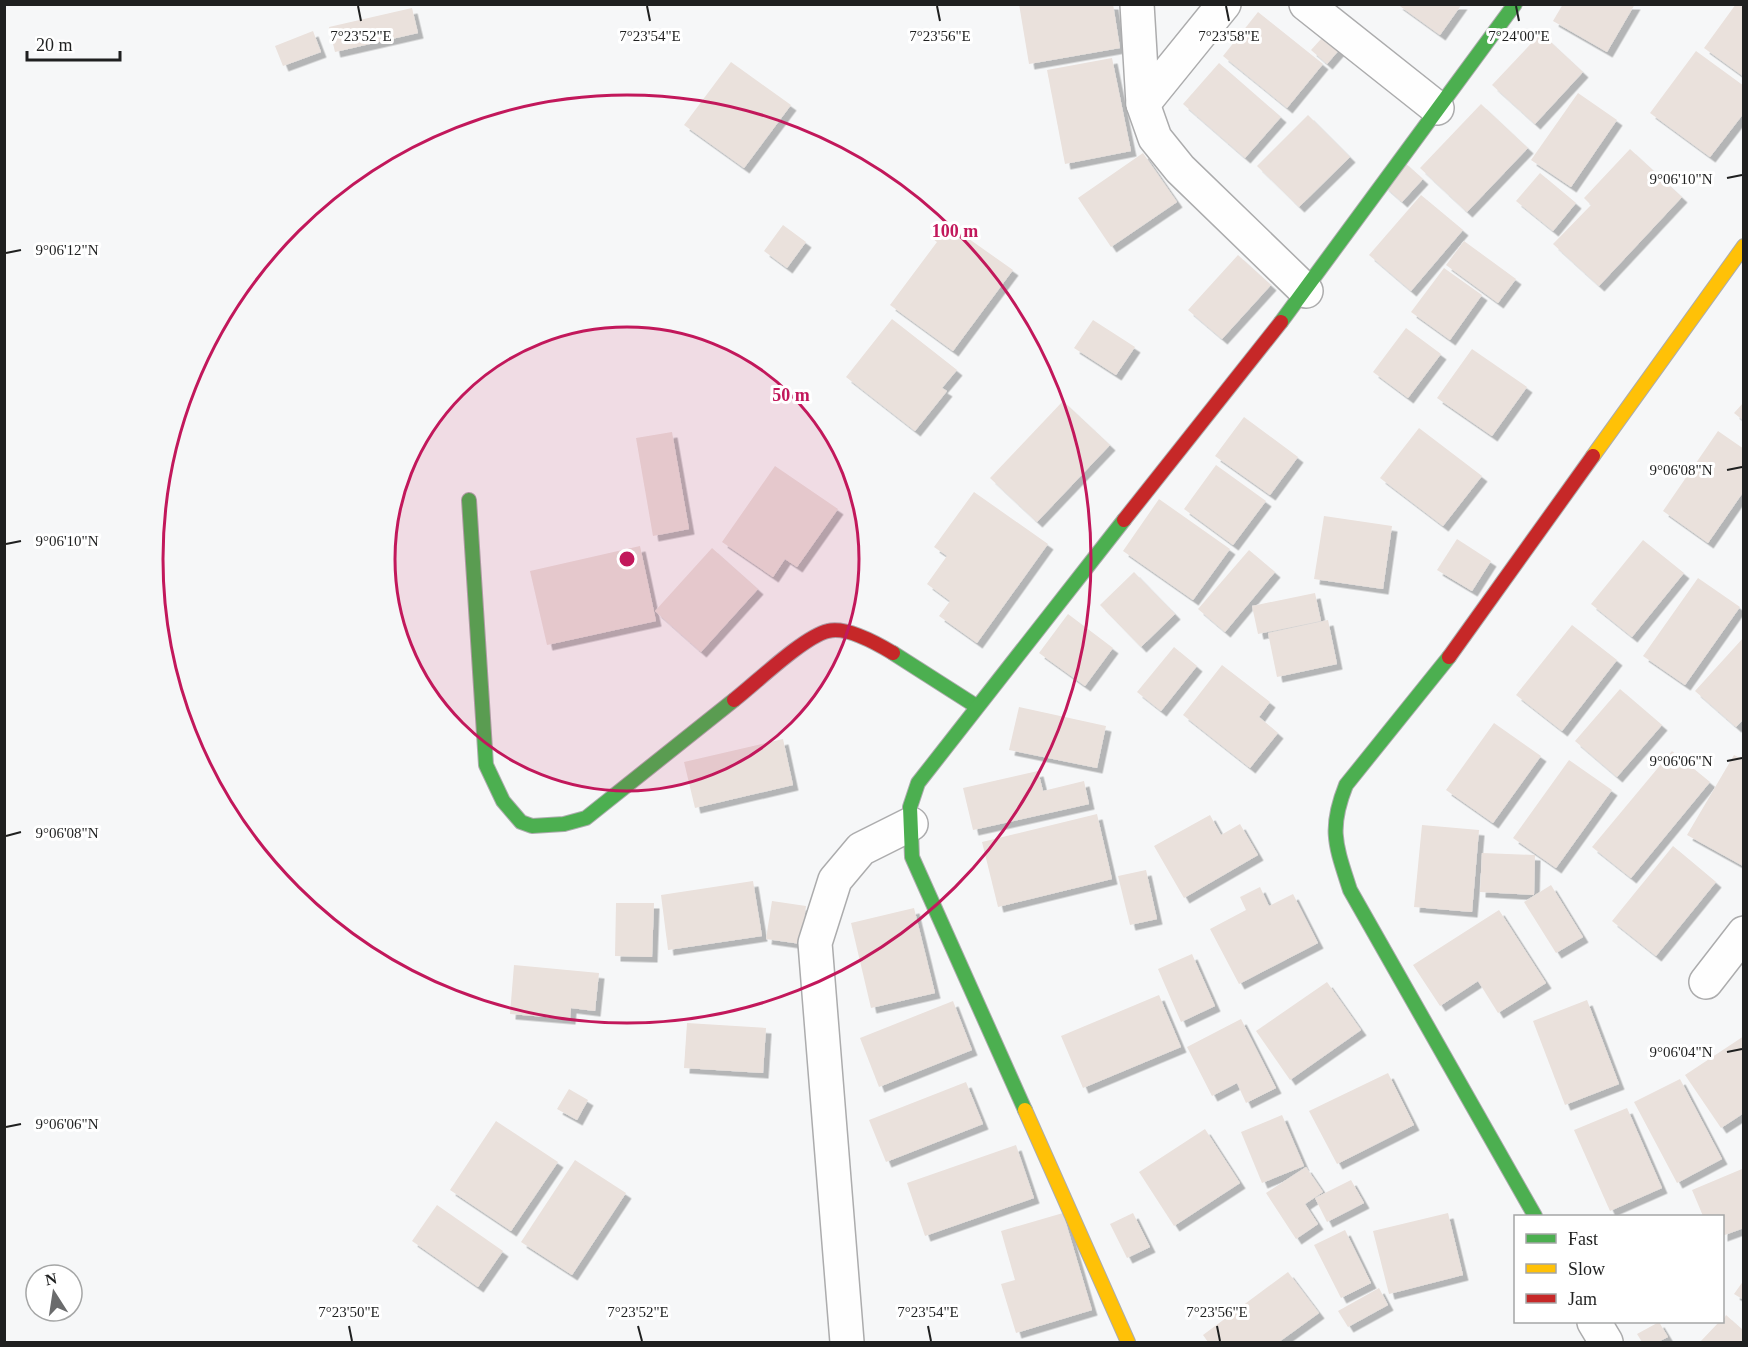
<svg xmlns="http://www.w3.org/2000/svg" width="1748" height="1347" font-family="Georgia,serif">
<style>
.building{fill:#eae1dc;filter:url(#shadow)}
.lines{fill:none;stroke-linecap:round;stroke-linejoin:round}
.street-casing{stroke:#acacad;stroke-width:36}
.fast-casing{stroke:#acacad;stroke-width:16}
.slow-casing{stroke:#acacad;stroke-width:16}
.jam-casing{stroke:#acacad;stroke-width:16}
.street{stroke:#fefefe;stroke-width:33}
.fast{stroke:#4caf50;stroke-width:14}
.slow{stroke:#ffc107;stroke-width:14}
.jam{stroke:#c62828;stroke-width:14}
.ticks{fill:none;stroke:#1f2020;stroke-width:2}
.ring{fill:none;stroke:#c2185b;stroke-width:3}
.ticks-label{font-size:15px;text-anchor:middle;fill:#1f2020;stroke:#fff;stroke-width:6;stroke-linejoin:round;paint-order:stroke}
.centre{fill:#c2185b;stroke:#fff;stroke-width:3}
.ring-label{font-size:18px;text-anchor:middle;font-weight:bold;fill:#c2185b;stroke:#fff;stroke-width:6;stroke-linejoin:round;paint-order:stroke}
</style>
<defs>
<filter id="shadow"><feDropShadow dx="5.5" dy="5.5" stdDeviation="0" flood-color="#0004"/></filter>
</defs>
<rect width="100%" height="100%" fill="#f6f7f8"/>
<!-- building -->
<g class="building">
<path d="M1019 4H1113L1120 48 1029 64Z"/>
<path d="M1397 4H1462L1440 35Z"/>
<path d="M1563 4H1635L1607 52 1553 21Z"/>
<path d="M1736 4 1744 7V77L1704 48Z"/>
<path d="M412 8 418 33 335 52 329 27Z"/>
<path d="M1258 12 1323 64 1287 108 1223 56Z"/>
<path d="M1331 28 1346 42 1327 64 1311 50Z"/>
<path d="M313 31 321 52 283 66 275 46Z"/>
<path d="M1541 33 1583 72 1535 124 1492 85Z"/>
<path d="M1696 51 1744 86V113L1710 157 1650 113Z"/>
<path d="M1112 58 1131 151 1065 164 1047 70Z"/>
<path d="M731 62 791 105 744 168 684 125Z"/>
<path d="M1219 63 1281 117 1245 158 1183 104Z"/>
<path d="M1578 93 1617 120 1571 187 1531 160Z"/>
<path d="M1481 104 1528 148 1467 212 1420 168Z"/>
<path d="M1308 115 1350 157 1299 207 1257 166Z"/>
<path d="M1630 149 1682 197 1599 286 1553 244 1591 205 1584 198Z"/>
<path d="M1143 153 1177 202 1111 247 1078 198Z"/>
<path d="M1403 161 1423 179 1402 202 1383 185Z"/>
<path d="M1540 173 1576 203 1553 231 1516 201Z"/>
<path d="M1421 195 1463 230 1411 291 1369 255Z"/>
<path d="M945 222 1013 270 953 351 890 305 937 242 933 239Z"/>
<path d="M783 225 806 242 787 268 764 251Z"/>
<path d="M1464 241 1516 279 1498 303 1446 265Z"/>
<path d="M1238 255 1271 285 1222 339 1188 310Z"/>
<path d="M1444 268 1482 295 1450 340 1411 312Z"/>
<path d="M892 319 957 370 942 388 947 391 915 431 846 377Z"/>
<path d="M1093 320 1135 347 1116 375 1074 348Z"/>
<path d="M1406 328 1441 354 1408 398 1373 372Z"/>
<path d="M1472 349 1527 387 1492 436 1437 398Z"/>
<path d="M1063 401 1110 445 1037 522 990 478Z"/>
<path d="M1744 402V421L1734 413Z"/>
<path d="M1244 417 1298 457 1270 495 1215 456Z"/>
<path d="M1419 428 1482 476 1443 526 1380 478Z"/>
<path d="M1718 431 1744 449V491L1708 543 1663 511Z"/>
<path d="M672 432 689 529 653 536 636 438Z"/>
<path d="M1216 465 1266 501 1233 545 1184 509Z"/>
<path d="M775 466 838 509 797 567 785 559 773 577 722 542Z"/>
<path d="M974 492 1048 544 977 643 939 616 950 601 927 584 947 556 934 547Z"/>
<path d="M1159 499 1230 549 1193 600 1123 551Z"/>
<path d="M1324 516 1392 526 1383 589 1314 579Z"/>
<path d="M1457 539 1491 561 1472 591 1437 570Z"/>
<path d="M1643 540 1684 573 1632 637 1591 604Z"/>
<path d="M640 546 656 621 547 645 530 571Z"/>
<path d="M712 548 758 589 701 652 655 611Z"/>
<path d="M1249 550 1275 572 1225 632 1198 609Z"/>
<path d="M1134 572 1175 614 1141 647 1100 605Z"/>
<path d="M1698 578 1740 607 1685 685 1643 656Z"/>
<path d="M1315 593 1321 621 1258 634 1252 606Z"/>
<path d="M1068 614 1113 648 1085 686 1039 653Z"/>
<path d="M1328 620 1337 664 1277 677 1268 633Z"/>
<path d="M1572 625 1617 660 1562 731 1516 695Z"/>
<path d="M1744 637V719L1736 727 1695 691Z"/>
<path d="M1174 647 1197 666 1161 711 1137 692Z"/>
<path d="M1222 665 1270 702 1259 717 1278 733 1250 768 1183 715Z"/>
<path d="M1620 689 1662 725 1617 777 1575 741Z"/>
<path d="M1019 707 1106 726 1097 768 1009 750Z"/>
<path d="M1494 723 1541 756 1493 823 1446 790Z"/>
<path d="M783 739 793 785 695 808 684 762Z"/>
<path d="M1672 751 1710 782 1631 878 1592 847Z"/>
<path d="M1734 755 1744 760 1743 866 1687 835Z"/>
<path d="M1569 760 1612 790 1556 868 1513 838Z"/>
<path d="M1038 771 1043 791 1084 781 1089 804 973 830 963 788Z"/>
<path d="M1097 814 1112 879 998 907 982 842Z"/>
<path d="M1210 815 1221 835 1240 824 1258 855 1184 898 1154 846Z"/>
<path d="M1422 825 1479 830 1472 912 1414 907Z"/>
<path d="M1673 846 1716 882 1656 956 1612 921Z"/>
<path d="M1482 853 1535 855 1534 895 1480 892Z"/>
<path d="M1146 870 1157 919 1130 925 1118 876Z"/>
<path d="M753 881 762 936 668 950 661 895Z"/>
<path d="M1551 885 1583 937 1556 953 1524 902Z"/>
<path d="M1260 887 1269 906 1293 894 1318 943 1239 984 1210 929 1246 910 1240 897Z"/>
<path d="M772 901 806 906 801 944 766 939Z"/>
<path d="M616 903H654L652 957 615 956Z"/>
<path d="M914 908 935 993 871 1008 851 923Z"/>
<path d="M1499 910 1546 983 1498 1013 1478 981 1440 1006 1413 965Z"/>
<path d="M1192 954 1215 1006 1181 1022 1158 969Z"/>
<path d="M514 965 599 973 595 1011 571 1008 570 1019 510 1014Z"/>
<path d="M1327 982 1361 1030 1290 1080 1256 1031Z"/>
<path d="M1159 995 1181 1047 1083 1088 1061 1036Z"/>
<path d="M1587 1000 1619 1084 1565 1105 1533 1021Z"/>
<path d="M953 1001 972 1050 879 1087 860 1038Z"/>
<path d="M1241 1019 1276 1088 1246 1103 1237 1083 1212 1096 1187 1047Z"/>
<path d="M687 1023 766 1028 763 1073 684 1068Z"/>
<path d="M1744 1036V1113L1721 1128 1685 1075Z"/>
<path d="M1388 1073 1414 1125 1337 1164 1309 1111Z"/>
<path d="M1680 1079 1722 1159 1677 1183 1634 1102Z"/>
<path d="M966 1082 983 1124 886 1162 869 1120Z"/>
<path d="M569 1089 588 1100 577 1120 557 1109Z"/>
<path d="M1627 1108 1662 1188 1610 1211 1574 1130Z"/>
<path d="M1282 1115 1304 1166 1262 1183 1241 1132Z"/>
<path d="M496 1121 558 1162 511 1231 450 1190Z"/>
<path d="M1205 1129 1240 1183 1174 1226 1139 1172Z"/>
<path d="M1016 1145 1034 1198 925 1236 907 1183Z"/>
<path d="M575 1160 626 1193 572 1275 521 1242Z"/>
<path d="M1306 1167 1323 1192 1305 1204 1318 1224 1296 1239 1266 1193Z"/>
<path d="M1742 1169 1744 1228 1722 1236V1216H1703L1692 1190Z"/>
<path d="M1351 1180 1364 1203 1327 1222 1315 1198Z"/>
<path d="M437 1205 503 1251 478 1287 412 1241Z"/>
<path d="M1063 1213 1092 1310 1016 1333 1001 1284 1015 1280 1001 1231Z"/>
<path d="M1133 1213 1150 1247 1127 1258 1110 1224Z"/>
<path d="M1448 1213 1463 1275 1389 1294 1373 1231Z"/>
<path d="M1345 1230 1371 1283 1341 1298 1314 1245Z"/>
<path d="M1288 1272 1319 1313 1279 1342H1208L1203 1335Z"/>
<path d="M1744 1280V1300L1734 1294Z"/>
<path d="M1379 1288 1388 1305 1348 1327 1338 1311Z"/>
<path d="M1726 1315 1744 1331V1342H1700L1719 1322H1722Z"/>
<path d="M1659 1322 1668 1337 1658 1342H1642L1637 1334Z"/>
</g>
<g class="lines">
<!-- street casing -->
<g class="street-casing">
<g id="street">
<path d="M1137 4 1143 104 1155 138 1180 169 1306 291"/>
<path d="M1306 4 1437 108"/>
<path d="M1143 104 1224 4"/>
<path d="M1706 982 1744 933"/>
<path d="M1594 1322 1606 1342"/>
<path d="M847 1342 815 943 835 880 861 849 911 824"/>
</g>
</g>
<!-- fast casing -->
<g class="fast-casing">
<g id="fast">
<path d="M1281 322 1515 4"/>
<path d="M469 500 486 765 503 801 521 822 532 826 564 824 586 818 734 700"/>
<path d="M893 653 976 706"/>
<path d="M1449 657 1346 785C1328 830 1336 846 1350 890L1535 1216"/>
<path d="M1025 1110 912 857 910 807 918 783 1124 520"/>
</g>
</g>
<!-- slow casing -->
<g class="slow-casing">
<g id="slow">
<path d="M1593 456 1744 246"/>
<path d="M1025 1110 1128 1342"/>
</g>
</g>
<!-- jam casing -->
<g class="jam-casing">
<g id="jam">
<path d="M1124 520 1281 322"/>
<path d="M1449 657 1593 456"/>
<path d="M734 700C756 683 803 637 828 631 846 626 878 644 893 653"/>
</g>
</g>
<!-- street -->
<use href="#street" class="street"/>
<!-- fast -->
<use href="#fast" class="fast"/>
<!-- slow -->
<use href="#slow" class="slow"/>
<!-- jam -->
<use href="#jam" class="jam"/>
</g>
<!-- ticks -->
<path class="ticks" d="M358 6 361 21M647 6 650 21M937 6 940 21M1226 6 1229 21M1516 6 1519 21M1727 178 1742 175M6 253 21 250M1727 470 1742 467M6 544 21 541M1727 761 1742 758M6 836 21 832M1727 1052 1742 1049M6 1127 21 1124M349 1326 352 1341M638 1326 642 1341M928 1326 931 1341M1217 1326 1220 1341"/>
<!-- distance rings -->
<circle cx="627" cy="559" r="232" fill="#c2185b" fill-opacity=".12"/>
<g class="ring">
<circle cx="627" cy="559" r="232"/>
<circle cx="627" cy="559" r="464"/>
</g>
<g class="ticks-label">
<text x="361" y="41">7°23'52"E</text>
<text x="650" y="41">7°23'54"E</text>
<text x="940" y="41">7°23'56"E</text>
<text x="1229" y="41">7°23'58"E</text>
<text x="1519" y="41">7°24'00"E</text>
<text x="1681" y="184">9°06'10"N</text>
<text x="67" y="255">9°06'12"N</text>
<text x="1681" y="475">9°06'08"N</text>
<text x="67" y="546">9°06'10"N</text>
<text x="1681" y="766">9°06'06"N</text>
<text x="67" y="838">9°06'08"N</text>
<text x="1681" y="1057">9°06'04"N</text>
<text x="67" y="1129">9°06'06"N</text>
<text x="349" y="1317">7°23'50"E</text>
<text x="638" y="1317">7°23'52"E</text>
<text x="928" y="1317">7°23'54"E</text>
<text x="1217" y="1317">7°23'56"E</text>
</g>
<circle cx="627" cy="559" r="9" class="centre"/>
<g class="ring-label">
<text x="955" y="237">100 m</text>
<text x="791" y="401">50 m</text>
</g>
<!-- border -->
<rect width="1748" height="1347" fill="none" stroke="#1f2020" stroke-width="12"/>
<!-- legend -->
<rect x="1514" y="1215" width="210" height="108" fill="#ffffff" stroke="#a5a6a6" stroke-width="1.5"/>
<rect x="1526" y="1234" width="30" height="9" fill="#4caf50" stroke="#a5a6a6" stroke-width="1.5"/>
<text x="1568" y="1245" font-size="18" fill="#1f2020">Fast</text>
<rect x="1526" y="1264" width="30" height="9" fill="#ffc107" stroke="#a5a6a6" stroke-width="1.5"/>
<text x="1568" y="1275" font-size="18" fill="#1f2020">Slow</text>
<rect x="1526" y="1294" width="30" height="9" fill="#c62828" stroke="#a5a6a6" stroke-width="1.5"/>
<text x="1568" y="1305" font-size="18" fill="#1f2020">Jam</text>
<!-- north arrow -->
<g transform="translate(54 1293) rotate(348)"><circle r="28" fill="#ffffff" stroke="#a5a6a6" stroke-width="1.5"/>
<path d="M0-4.5L10 22L0 15L-10 22Z" fill="#6a6b6c"/>
<text y="-9" font-size="16" font-weight="bold" text-anchor="middle" fill="#1f2020">N</text>
</g>
<!-- scale -->
<path d="M27 51v9h93v-9" fill="none" stroke="#1f2020" stroke-width="3"/>
<text x="36" y="51" font-size="18" fill="#1f2020" stroke="#ffffff" stroke-width="4.5" paint-order="stroke">20 m</text>
</svg>
